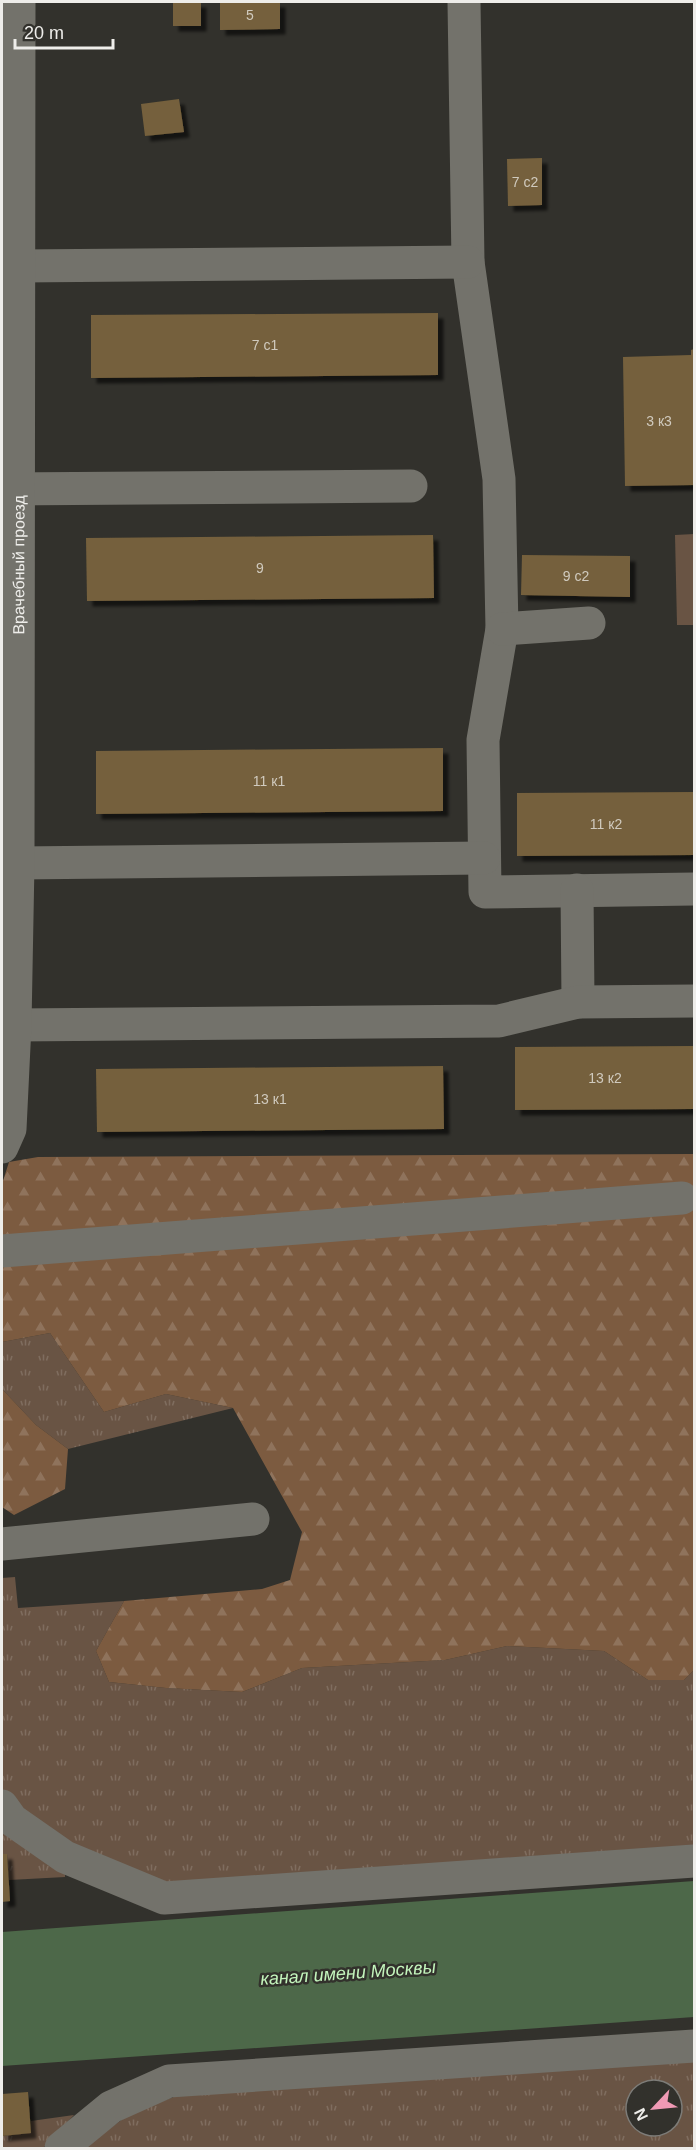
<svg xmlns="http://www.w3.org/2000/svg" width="696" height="2150" font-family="Arial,sans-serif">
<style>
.grass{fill:url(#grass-tufts);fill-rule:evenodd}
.forest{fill:url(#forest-firs)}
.green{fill:#695444}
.water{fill:#4d6849}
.building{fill:#75603c;filter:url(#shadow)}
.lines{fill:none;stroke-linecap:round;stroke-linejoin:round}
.minor{stroke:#73726b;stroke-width:33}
.labels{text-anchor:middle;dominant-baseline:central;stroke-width:5;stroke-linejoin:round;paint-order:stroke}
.number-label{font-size:14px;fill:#d0cabe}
.street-label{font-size:16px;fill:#eeedea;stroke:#32312c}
.water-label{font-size:18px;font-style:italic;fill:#c3f4bc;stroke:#32312c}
</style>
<defs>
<pattern id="grass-tufts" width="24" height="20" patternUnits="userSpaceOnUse" patternTransform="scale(1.5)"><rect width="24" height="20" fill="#695444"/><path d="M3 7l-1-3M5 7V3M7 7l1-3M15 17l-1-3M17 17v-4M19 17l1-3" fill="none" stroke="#7f6d5f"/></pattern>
<pattern id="forest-firs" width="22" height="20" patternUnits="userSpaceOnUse" patternTransform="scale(1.5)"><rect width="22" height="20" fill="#7c5b40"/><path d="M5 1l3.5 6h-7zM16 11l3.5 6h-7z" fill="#8f735c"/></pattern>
<filter id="shadow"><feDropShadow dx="5.5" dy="5.5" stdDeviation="1.5" flood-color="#0009"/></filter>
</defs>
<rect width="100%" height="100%" fill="#32312c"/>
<!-- grass -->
<g class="grass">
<path d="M50 1333 104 1412 166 1394 233 1408 68 1449 36 1425 2 1389V1342Z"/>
<path d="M15 1577 18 1608 124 1601 96 1651 109 1682 166 1688 242 1692 302 1668 445 1660 507 1646 604 1651 648 1680H684L694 1670V1853L178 1884 136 1877 65 1847V1877L9 1880 7 1854H2V1578Z"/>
<path d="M694 2056V2148H83L131 2113 187 2092ZM636 2090H672V2126H636Z"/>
<path d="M74 2115 43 2148H2V2136L31 2133V2121Z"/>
</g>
<!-- forest -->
<g class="forest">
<path d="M694 1154V1670L684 1680H648L604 1651 507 1646 445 1660 302 1668 242 1692 166 1688 109 1682 96 1651 124 1601 262 1589 290 1580 302 1532 233 1408 166 1394 104 1412 50 1333 2 1342V1184L9 1162 38 1157Z"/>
<path d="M2 1389 36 1425 68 1449 65 1489 14 1515 2 1507Z"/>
</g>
<!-- green -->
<path class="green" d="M694 534V625H677L675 535Z"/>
<!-- water -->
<path class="water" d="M694 1881V2017L2 2066V1932Z"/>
<!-- building -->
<g class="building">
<rect x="173" y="2" width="28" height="24"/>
<path d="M220 2H280V29L220 30Z"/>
<path d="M179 99 184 132 145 136 141 104Z"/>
<path d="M542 158V205L508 206 507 159Z"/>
<path d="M438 313V375L91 378V315Z"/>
<path d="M694 349V485L625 486 623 357 691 355V350Z"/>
<path d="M433 535 434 598 87 601 86 538Z"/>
<path d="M522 555 630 556V597L521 595Z"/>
<path d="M443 748V811L96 814V751Z"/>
<path d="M694 792V855L517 856V793Z"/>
<path d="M694 1046V1109L515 1110V1047Z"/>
<path d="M443 1066 444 1129 97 1132 96 1069Z"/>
<path d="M2 1854H7L10 1901 2 1902Z"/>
<path d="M28 2092 31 2133 2 2136V2094Z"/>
</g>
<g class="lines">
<!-- minor -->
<g class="minor">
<path d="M464 2 468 262 499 479 502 629 483 740 485 892 694 889"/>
<path d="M19 266 468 262"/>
<path d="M2 489 411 486"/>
<path d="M502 629 589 623"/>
<path d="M18 863 484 858"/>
<path d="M577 890 578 1002"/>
<path d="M15 1025 499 1021 578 1002 694 1001"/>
<path id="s1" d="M2 1147 10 1129 15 1025 18 863 19 2"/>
<path d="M2 1251 682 1198"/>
<path d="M2 1544 253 1519"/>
<path d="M2 1806 12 1820 65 1857 164 1898 694 1861"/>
<path d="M61 2148 111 2107 169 2081 694 2046"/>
</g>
</g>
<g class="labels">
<!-- number labels -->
<g class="number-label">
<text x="250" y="15">5</text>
<text x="525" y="182">7 с2</text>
<text x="265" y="345">7 с1</text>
<text x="659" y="421">3 к3</text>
<text x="260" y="568">9</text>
<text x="576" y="576">9 с2</text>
<text x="269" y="781">11 к1</text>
<text x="606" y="824">11 к2</text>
<text x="605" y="1078">13 к2</text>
<text x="270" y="1099">13 к1</text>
</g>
<!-- street labels -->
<g class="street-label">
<text stroke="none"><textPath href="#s1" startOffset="584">Врачебный проезд</textPath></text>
</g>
<!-- water labels -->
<g class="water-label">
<text transform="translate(348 1973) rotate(-4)">канал имени Москвы</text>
</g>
</g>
<!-- border -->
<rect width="696" height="2150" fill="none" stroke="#eeedea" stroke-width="6"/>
<!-- north arrow -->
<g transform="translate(654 2108) rotate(244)"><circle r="28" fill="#32312c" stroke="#7d7c78" stroke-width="1.5"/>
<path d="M0-4.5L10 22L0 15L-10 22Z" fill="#f09ab5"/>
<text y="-9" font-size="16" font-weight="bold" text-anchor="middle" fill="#eeedea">N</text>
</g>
<!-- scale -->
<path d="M15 39v9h98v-9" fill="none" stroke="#eeedea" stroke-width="3"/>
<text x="24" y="39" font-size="18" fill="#eeedea" stroke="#32312c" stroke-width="4.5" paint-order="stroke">20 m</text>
</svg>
